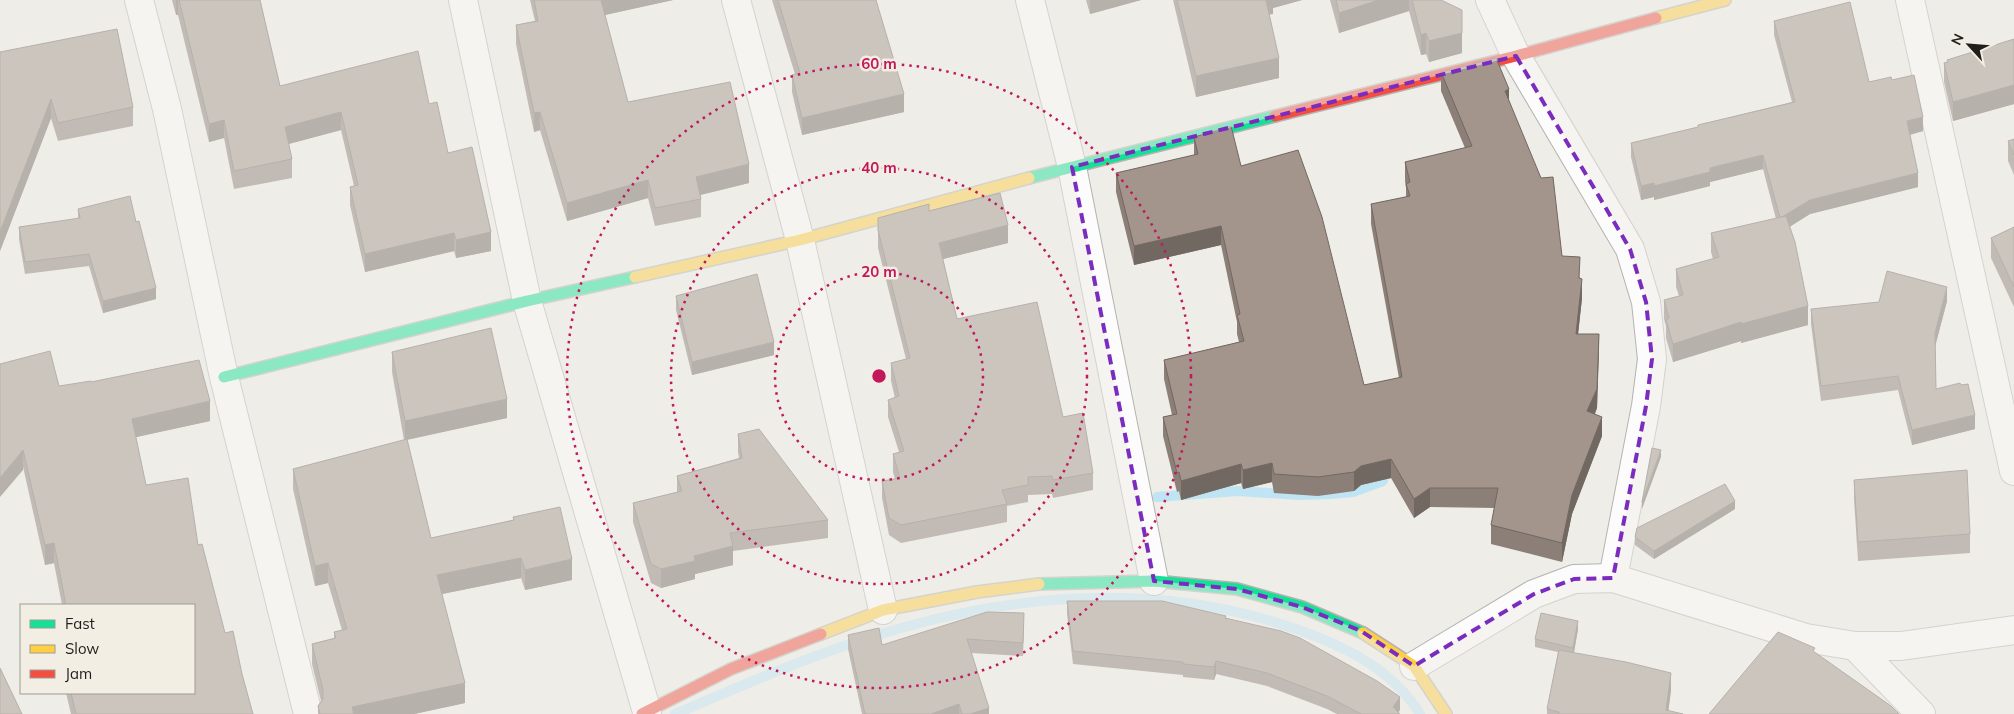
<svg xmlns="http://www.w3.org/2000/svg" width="2014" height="714" font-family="Mulish,sans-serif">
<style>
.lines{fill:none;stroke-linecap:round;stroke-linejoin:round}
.stream{stroke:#bfe4f3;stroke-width:10}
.street-casing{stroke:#b4b3af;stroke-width:30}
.fast-casing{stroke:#b4b3af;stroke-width:14}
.slow-casing{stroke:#b4b3af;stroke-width:14}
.jam-casing{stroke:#b4b3af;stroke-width:14}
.street{stroke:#fcfcfc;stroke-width:28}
.fast{stroke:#16e098;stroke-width:11}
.slow{stroke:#ffcf43;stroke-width:11}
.jam{stroke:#f24e42;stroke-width:11}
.wall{fill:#8c7f78}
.shaded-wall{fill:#726862}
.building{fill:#a3948c;stroke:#726862}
.marked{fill:none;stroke:#7b2cbf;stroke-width:4;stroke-dasharray:10 6;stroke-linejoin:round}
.ring{fill:none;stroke:#c2185b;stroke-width:2.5;stroke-dasharray:2.5 5}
.centre{fill:#c2185b;stroke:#f2eee4;stroke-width:2.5}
.ring-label{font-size:15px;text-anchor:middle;font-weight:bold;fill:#c2185b;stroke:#f2eee4;stroke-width:5;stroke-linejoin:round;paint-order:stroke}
</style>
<rect width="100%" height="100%" fill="#eeede8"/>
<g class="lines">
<!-- stream -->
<g class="stream">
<path d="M1157 497 1238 491 1300 495 1330 494 1353 492 1383 481"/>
<path d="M675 714C734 689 793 663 853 643 995 595 1146 579 1290 627 1340 644 1391 667 1420 714"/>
</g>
<!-- street casing -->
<g class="street-casing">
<g id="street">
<path d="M139 0 167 109 224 377 308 714"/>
<path d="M463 0 527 301 647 712"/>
<path d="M736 0 800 240 883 610"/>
<path d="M1030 0 1072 167 1154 581"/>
<path d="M1490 0 1516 56 1630 249 1646 302 1652 359 1646 406 1613 578"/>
<path d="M1910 0 2014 471"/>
<path d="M1855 646 1921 714"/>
<path d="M1414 666 1534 594 1574 579 1613 578 1806 638 1855 646H1901L2014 630"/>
</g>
</g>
<!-- fast casing -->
<g class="fast-casing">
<g id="fast">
<path d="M1029 178 1275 116"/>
<path d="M224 377 527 301 635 277"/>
<path d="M1039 584 1154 581 1237 589 1302 607 1363 633"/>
</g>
</g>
<!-- slow casing -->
<g class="slow-casing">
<g id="slow">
<path d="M1656 18 1725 0"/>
<path d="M635 277 800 240 1029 178"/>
<path d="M1363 633 1414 666 1446 714"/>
<path d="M821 634 883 610 977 592 1039 584"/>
</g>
</g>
<!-- jam casing -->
<g class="jam-casing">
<g id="jam">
<path d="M1275 116 1516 56 1656 18"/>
<path d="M642 714 731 669 821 634"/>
</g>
</g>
<!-- street -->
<use href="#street" class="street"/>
<!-- fast -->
<use href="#fast" class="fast"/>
<!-- slow -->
<use href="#slow" class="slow"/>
<!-- jam -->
<use href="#jam" class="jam"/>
</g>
<!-- wall -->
<g class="wall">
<path d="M172 0H260L280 86 429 104 448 153 491 251 456 258 454 251 365 272 350 205V187L354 186 341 130 288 144 292 159V178L234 189 224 138 209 142 178 15H176Z"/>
<path d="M530 0H673L605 15 628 102 749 183 700 195 701 199V217L655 226 648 198 567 221 540 130 534 132 516 44V25L535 21Z"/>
<path d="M772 0H876L904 112 802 135 792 92V75L795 74Z"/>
<path d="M1086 0H1141L1090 14Z"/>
<path d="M1173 0H1302L1273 8V14H1269L1279 78 1196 97Z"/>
<path d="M1330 0H1441L1462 53 1429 62 1426 54 1421 55 1409 11 1339 33Z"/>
<path d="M1774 21 1869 82 1892 80 1923 131 1910 135 1918 187 1810 214 1790 226 1808 325 1741 343V341L1673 362 1666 338V326L1664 319V300L1679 296 1676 287V269L1713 259 1711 252V233L1776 219 1763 169 1710 182V186L1654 200V197L1641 200 1631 157V143L1698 128V125L1792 102 1774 35Z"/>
<path d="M2014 39V104L1953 121 1944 82V63Z"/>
<path d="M0 52 133 107V126L58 141 51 118 0 251Z"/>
<path d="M1441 72 1509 101 1562 256 1580 278 1582 298 1578 334 1599 353 1597 408 1595 414 1602 436 1572 514 1562 562 1491 544V525L1495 508 1430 507 1414 518 1391 478 1361 485 1354 491 1318 496 1274 493 1272 482 1243 489 1241 483 1181 500 1179 491 1177 492 1163 436V417L1172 415 1164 379V360L1239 342 1237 334V322L1221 245 1134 265 1116 192V173L1194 155V137L1241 166 1364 385 1399 378 1371 224V204L1406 197V188L1405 181V162L1465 148 1441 91Z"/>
<path d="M2014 139V175L2008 161V141Z"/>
<path d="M78 209 156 299 103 313 89 266 25 274 19 239V227L78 219Z"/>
<path d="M929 211 1008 243 943 259 957 319 1063 417 1093 473V490L1053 498 1052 494 1028 495V502L1007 506V522L901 543 889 535 882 498V481L895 479 893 472V454L899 452 888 417V400L895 398 891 381V363L906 359 878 248V218Z"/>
<path d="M2014 227V307L1991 258V238Z"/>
<path d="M676 296 774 355 692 375 676 310Z"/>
<path d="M1947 301 1935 346 1936 389 1975 429 1912 445 1898 390 1821 401 1811 324V309Z"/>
<path d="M392 352 507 418 407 440 431 538 513 520V517L572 580 525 590 521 578 442 594 465 703 414 714H318V706L321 701 312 664V644L334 638V632L342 630 328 583 315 586 293 489V469L404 440 392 372Z"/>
<path d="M0 364 59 386 91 382 210 421 136 437 146 485 198 545 225 633 242 674 253 714H71L66 693H194V605H62L54 563 45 565Z"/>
<path d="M738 434 828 520V538L733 551V565L695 574V579L661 588 651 583 633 522V503L677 492V476L739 458 738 452Z"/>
<path d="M1854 480 1970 534V553L1858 561 1854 499Z"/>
<path d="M1735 509 1654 559 1635 545V537Z"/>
<path d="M1067 601 1226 618 1400 710 1398 712 1400 714H1337L1327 709 1267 686 1216 674 1214 680 1183 677V675L1073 664 1067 614Z"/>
<path d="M1024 627 1023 656 971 653 989 714H862L848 649V635L882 645Z"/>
<path d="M1578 629 1574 653 1671 690 1668 711 1683 714H1547V709L1558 652 1535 647V639Z"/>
</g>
<!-- shaded-wall -->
<g class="shaded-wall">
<rect x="176" y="0" width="2" height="15"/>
<path d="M600 0H673L600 16Z"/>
<path d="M1090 0H1141L1090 14Z"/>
<path d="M1265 0H1302L1273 8V14L1265 15Z"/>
<path d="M1379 0H1409V11L1339 33V13Z"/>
<path d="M1462 10V53L1429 62V41Z"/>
<path d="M1426 33V54L1421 55V35Z"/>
<path d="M1279 58V78L1196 97V76Z"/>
<path d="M2014 85V104L1953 121V102Z"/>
<path d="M1509 89V108L1505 91Z"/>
<path d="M904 94V112L802 135V118Z"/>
<path d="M51 99V118L0 251V232Z"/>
<path d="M341 112V130L285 145V127Z"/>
<path d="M540 112V130L534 132V113Z"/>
<path d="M1923 117V131L1907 135V121Z"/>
<path d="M224 120V138L209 142V124Z"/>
<path d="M1763 155V169L1710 182V186L1654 200V186L1710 168Z"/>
<path d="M749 164V183L696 196V177Z"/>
<path d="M1918 173V187L1810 214 1780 233V219L1810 200Z"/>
<path d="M648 180V198L567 221V203Z"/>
<path d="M1654 183V197L1641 200V186Z"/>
<path d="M1008 225V243L939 260V243Z"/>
<path d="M1221 226V245L1134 265V246Z"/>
<path d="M491 232V251L456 258V240Z"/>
<path d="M454 233V251L365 272V254Z"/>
<path d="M1582 279V298L1576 353V334Z"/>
<path d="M1947 287V301L1935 347V333Z"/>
<path d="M156 288V299L103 313V301Z"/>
<path d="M1808 306V325L1741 343V324Z"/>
<path d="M1741 322V341L1673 362V344Z"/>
<path d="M1599 334 1597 408 1587 430V411Z"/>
<path d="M774 342V355L692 375V362Z"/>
<path d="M507 399V418L405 440V421Z"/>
<path d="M210 401V421L132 438V419Z"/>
<path d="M1975 415V429L1912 445V430Z"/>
<path d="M1602 417V436L1572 514 1562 562V543L1572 495Z"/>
<path d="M23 450V470L0 497V478Z"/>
<path d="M1661 450V457L1642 509V502Z"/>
<path d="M1391 459V478L1361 485 1354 491V472L1361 466Z"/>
<path d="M1272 463V482L1243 489V470Z"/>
<path d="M1241 464V483L1181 500V481Z"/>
<path d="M1430 488V507L1414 518V499Z"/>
<path d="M1735 501V509L1654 559V551Z"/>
<path d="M54 543V563L45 565V545Z"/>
<path d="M733 546V565L695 574V579L661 588V569L694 556Z"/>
<path d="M521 558V578L437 595V575Z"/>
<path d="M572 559V580L525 590V570Z"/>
<path d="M328 563V583L315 586V566Z"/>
<path d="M1578 621V629L1573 656V648Z"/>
<path d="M1216 661V674L1214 680V667Z"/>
<path d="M1671 673V690L1668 714 1666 710Z"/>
<path d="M465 683V703L414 714H352V707Z"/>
<path d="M1400 697V710L1397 714 1393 707Z"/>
<path d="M959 704V714H931Z"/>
<path d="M989 708V714H970Z"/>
</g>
<!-- building -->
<g class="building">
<path d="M179 0H260L280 86 418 51 429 104 437 102 448 153 472 147 491 232 456 240 454 233 365 254 350 187 358 185 341 112 285 127 292 159 234 171 224 120 209 124Z"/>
<path d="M534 0H601L628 102 730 82 749 164 696 177 701 199 655 208 648 180 567 203 540 112 534 113 516 25 538 21Z"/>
<path d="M778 0H876L904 94 802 118 792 75 800 73Z"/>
<path d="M1177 0H1266L1279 58 1196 76Z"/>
<path d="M1336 0H1379L1339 13Z"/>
<path d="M1412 0H1441L1462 10V33L1429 41 1426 33 1421 35Z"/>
<path d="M1850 2 1869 82 1891 77 1892 80 1914 75 1923 117 1907 121 1918 173 1810 200 1782 217 1780 218 1763 155 1710 168V172L1654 186V183L1641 186 1631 143 1698 127V125L1795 102 1774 21Z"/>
<path d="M117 29 133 107 58 123 51 99 0 232V52Z"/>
<path d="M2014 39V85L1953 102 1944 63 1948 62 1947 60Z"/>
<path d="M1496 58 1509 89 1505 91 1541 178 1553 177 1562 256 1580 257 1579 278 1582 279 1576 334H1599L1597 389 1587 411 1602 417 1572 495 1562 543 1491 525 1498 488H1430L1414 499 1391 459 1361 466 1354 472 1318 477 1274 474 1272 463 1243 470 1241 464 1181 481 1179 472 1177 473 1163 417 1177 414 1164 360 1244 341 1237 315 1240 314 1221 226 1134 246 1116 173 1198 154 1194 137 1231 126 1241 166 1298 150 1322 217 1364 385 1402 377 1371 204 1410 196 1406 184 1410 182 1405 162 1472 146 1441 72Z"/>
<path d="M2014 139V155L2008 141Z"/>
<path d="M1000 193 1008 225 939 243 957 319 1037 302 1063 417 1083 413 1093 473 1053 480 1052 476 1028 477V485L1002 490 1007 504 901 525 889 518 882 481 900 478 893 454 904 451 888 400 899 396 891 363 910 358 878 230V218L929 204V211Z"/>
<path d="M130 196 136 222 139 221 156 288 103 301 89 254 25 262 19 227 80 218 78 209Z"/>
<path d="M1786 216 1795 242 1808 306 1741 324V322L1673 344 1666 320 1669 318 1664 300 1683 295 1676 269 1719 257 1711 233Z"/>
<path d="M2014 227V287L1991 238Z"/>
<path d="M1887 271 1947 287 1935 333 1936 389 1960 383 1961 385 1968 384 1975 415 1912 430 1898 376 1821 386 1811 309 1879 302Z"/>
<path d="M757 274 774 342 692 362 676 296Z"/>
<path d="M491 328 507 399 405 421 392 352Z"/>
<path d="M50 351 59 386 91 381V382L199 360 210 401 132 419 146 485 188 478 198 545 202 544 225 633 233 631 242 674 253 714H76L71 693H194V605H66L54 543 45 545 23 450 0 478V364Z"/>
<path d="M759 429 828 520 730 533 733 546 694 556 695 561 661 569 651 564 633 503 682 491 677 476 742 458 738 434Z"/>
<path d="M407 439 431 538 514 520 513 517 560 507 572 559 525 570 521 558 437 575 465 683 352 707 354 714H320L318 706 323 699V690L312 644 336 638 334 632 347 629 328 563 315 566 293 469Z"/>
<path d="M1652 448 1661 450 1642 502Z"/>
<path d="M1967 470 1970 534 1858 542 1854 480Z"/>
<path d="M1725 484 1735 501 1654 551 1635 537 1637 528Z"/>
<path d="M1067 601H1162L1226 616 1225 618 1281 631 1300 638 1377 681 1400 697 1393 707 1400 714H1361L1327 696 1267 673 1216 661 1214 667 1183 664V662L1073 651Z"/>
<path d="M987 612 1024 613 1023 643 967 639 989 708 970 714H962L959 704 931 714H865L848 635 879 628 882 645Z"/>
<path d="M1541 613 1578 621 1573 648 1535 639Z"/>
<path d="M1778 632 1815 648 1813 651 1891 706 1899 714H1709Z"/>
<path d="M1559 650 1626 662 1671 673 1666 710 1683 714H1558L1559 712 1547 709Z"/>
<path d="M0 668 22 714H0Z"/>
</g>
<!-- marked area -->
<path d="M0 0H2014V714H0ZM1516 56 1630 249 1646 302 1652 359 1646 406 1613 578 1574 579 1534 594 1414 666 1361 631 1302 607 1237 589 1154 581 1072 167Z" fill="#eeede8" fill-opacity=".55" fill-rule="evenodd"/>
<path class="marked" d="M1516 56 1630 249 1646 302 1652 359 1646 406 1613 578 1574 579 1534 594 1414 666 1361 631 1302 607 1237 589 1154 581 1072 167Z"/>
<!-- distance rings -->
<g class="ring">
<circle cx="879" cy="376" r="104"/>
<circle cx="879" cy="376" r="208"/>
<circle cx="879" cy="376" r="312"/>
</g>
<circle cx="879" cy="376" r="8" class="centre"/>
<g class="ring-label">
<text x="879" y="69">60 m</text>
<text x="879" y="173">40 m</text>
<text x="879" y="277">20 m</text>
</g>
<!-- legend -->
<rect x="20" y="604" width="175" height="90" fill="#f2eee4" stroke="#9e9b94"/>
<rect x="30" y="620" width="25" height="8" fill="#16e098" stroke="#9e9b94"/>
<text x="65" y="629" font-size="15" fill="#201e1b">Fast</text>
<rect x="30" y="645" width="25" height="8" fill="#ffcf43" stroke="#9e9b94"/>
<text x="65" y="654" font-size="15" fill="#201e1b">Slow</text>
<rect x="30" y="670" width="25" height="8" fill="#f24e42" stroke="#9e9b94"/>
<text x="65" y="679" font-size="15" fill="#201e1b">Jam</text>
<!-- north arrow -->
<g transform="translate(1969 45) rotate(296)" stroke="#f2eee4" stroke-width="4" paint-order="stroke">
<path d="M0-4L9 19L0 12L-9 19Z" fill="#201e1b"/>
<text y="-8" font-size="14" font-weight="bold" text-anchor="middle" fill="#201e1b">N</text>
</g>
</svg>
